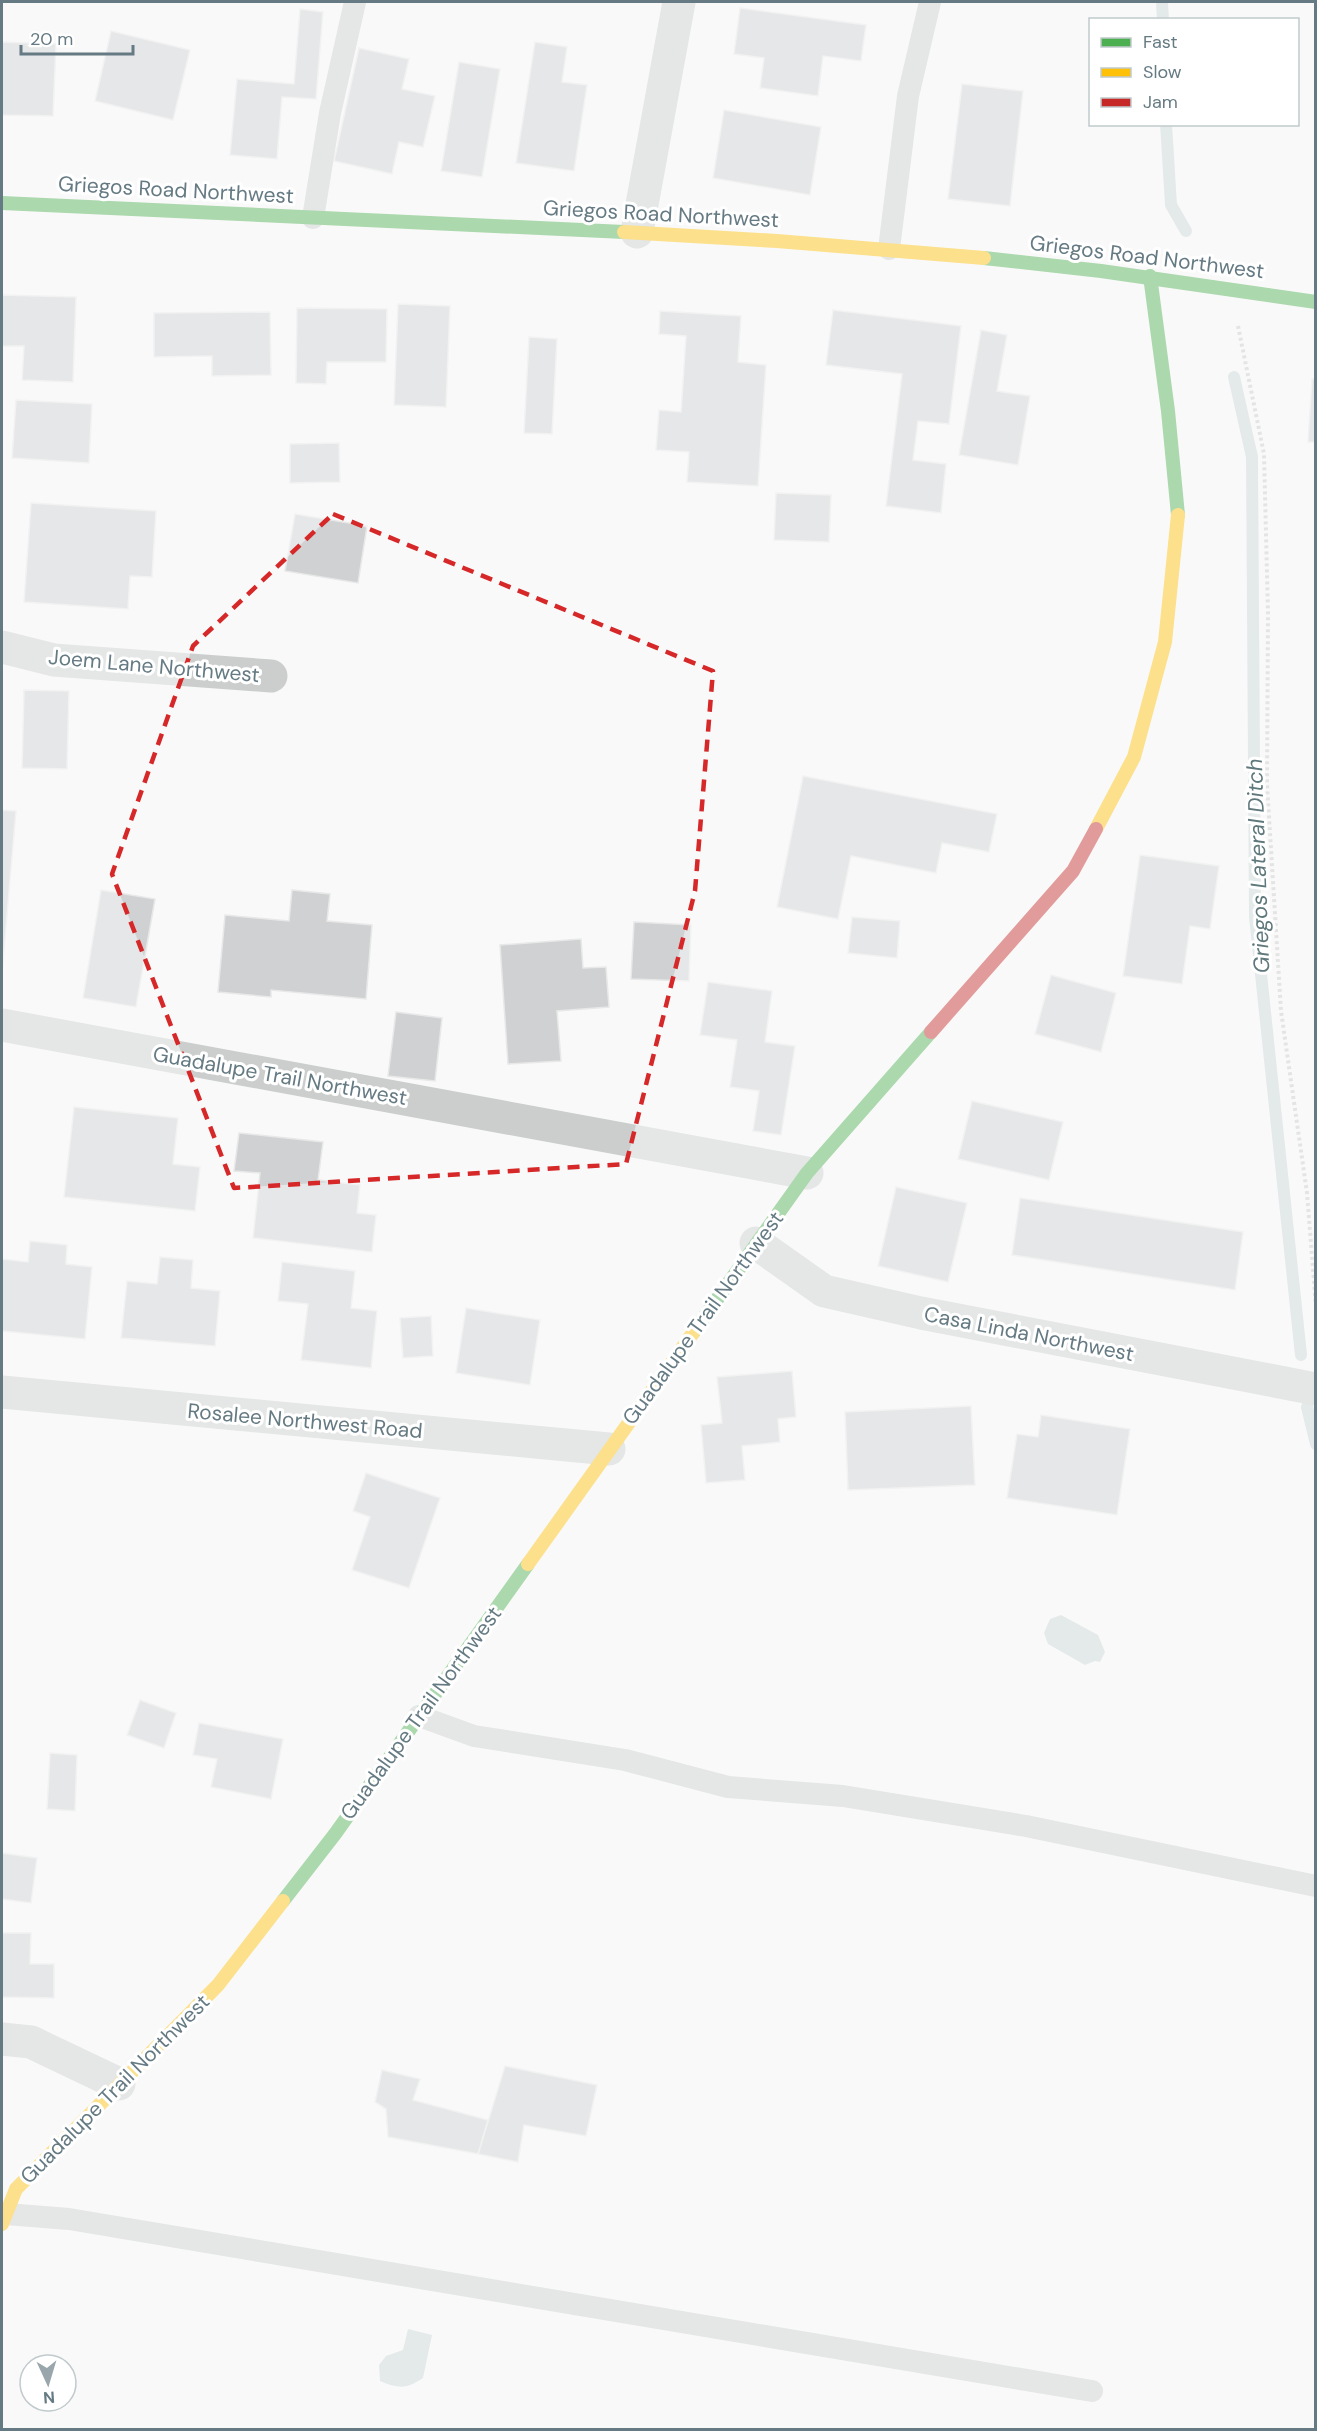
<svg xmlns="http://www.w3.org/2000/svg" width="1317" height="2431" font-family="'DM Sans',sans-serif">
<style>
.water{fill:#cbd6d7}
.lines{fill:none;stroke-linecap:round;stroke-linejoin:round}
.stream{stroke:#cbd6d7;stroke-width:12}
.building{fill:#cfd1d2;stroke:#e8e8e8;stroke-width:1.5}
.path{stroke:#cacbcc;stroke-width:4;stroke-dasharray:3 3;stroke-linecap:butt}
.lane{stroke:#cccece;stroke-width:22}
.street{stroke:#cccece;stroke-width:33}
.fast{stroke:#4caf50;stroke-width:14}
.slow{stroke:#ffc107;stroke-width:14}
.jam{stroke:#c62828;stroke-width:14}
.marked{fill:none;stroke:#d62828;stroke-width:4.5;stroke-dasharray:12 8;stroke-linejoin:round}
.labels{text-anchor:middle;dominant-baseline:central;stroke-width:6;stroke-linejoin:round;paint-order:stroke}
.street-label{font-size:21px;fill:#657a83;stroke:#fff}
.water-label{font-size:22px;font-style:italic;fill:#5f787c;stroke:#fff}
</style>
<rect width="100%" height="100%" fill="#f9f9f9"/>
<!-- water -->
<g class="water">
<path d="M1061 1615 1098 1635 1105 1652 1100 1662 1095 1661 1085 1665 1048 1644 1044 1633 1050 1619Z"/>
<path d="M408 2329 432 2335 423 2378C407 2389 399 2389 380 2381L379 2365 386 2356 403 2350Z"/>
</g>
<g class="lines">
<!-- stream -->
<g class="stream">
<path d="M1162 2 1163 20"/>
<path d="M1166 124 1171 205 1186 231"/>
<path d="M1234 377 1252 457 1255 917 1301 1355"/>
<path d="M1307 1407 1316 1444"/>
</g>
</g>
<!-- building -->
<g class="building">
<path d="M740 8 866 25 861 61 823 56 818 96 760 88 764 58 734 54Z"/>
<path d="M300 9 323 12 316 99 282 97 277 159 230 155 237 79 294 84Z"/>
<path d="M111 31 190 50 173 120 95 101Z"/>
<path d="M2 42 56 44 53 116 2 115Z"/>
<path d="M535 42 567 47 562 82 587 85 574 171 516 163Z"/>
<path d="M359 48 409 59 402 89 435 96 423 147 399 142 392 174 334 161Z"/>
<path d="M459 62 500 69 482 177 441 171Z"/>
<path d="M962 84 1023 91 1010 206 948 199Z"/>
<path d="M724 110 821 127 810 195 713 178Z"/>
<path d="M2 295 76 297 73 382 22 380 24 346H2Z"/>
<path d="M398 304 450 306 446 407 394 405Z"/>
<path d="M297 308 387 309 386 362H327L326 384 296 383Z"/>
<path d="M833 310 961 326 949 424 918 421 913 460 946 464 941 513 886 506 902 374 826 365Z"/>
<path d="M660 311 741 316 738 362 766 365 758 486 687 482 689 452 656 450 659 410 681 412 686 336 659 334Z"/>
<path d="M270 312 271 375 212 376V356L154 357V313Z"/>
<path d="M981 330 1007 335 997 391 1030 396 1018 465 959 455Z"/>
<path d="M529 337 557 339 552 434 524 433Z"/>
<path d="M1312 379H1316V442H1308Z"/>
<path d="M16 400 92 404 89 463 12 458Z"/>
<path d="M339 443 340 482 290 483V444Z"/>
<path d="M776 493 831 495 829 542 774 540Z"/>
<path d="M31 503 156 511 152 577 130 576 128 609 24 602Z"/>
<path d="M295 514 367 526 358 583 285 571Z"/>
<path d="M24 690 69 691 67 769 22 768Z"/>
<path d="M803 776 997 814 989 852 942 843 936 873 851 856 838 919 777 907Z"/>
<path d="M2 810 16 811 2 973Z"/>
<path d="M1140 855 1219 866 1210 929 1190 926 1182 984 1123 976Z"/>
<path d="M101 890 155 899 136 1007 83 998Z"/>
<path d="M292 890 330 894 327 921 372 925 366 999 271 990V997L218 992 225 915 289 921Z"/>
<path d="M852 917 900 921 897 958 848 953Z"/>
<path d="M634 922 691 925 689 981 631 979Z"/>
<path d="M581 939 583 968 606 967 609 1007 557 1011 561 1061 508 1064 500 945Z"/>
<path d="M1051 975 1116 993 1101 1052 1035 1034Z"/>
<path d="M708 982 772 991 765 1042 795 1046 781 1135 753 1131 759 1091 730 1087 737 1040 700 1035Z"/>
<path d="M396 1012 442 1018 435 1081 388 1076Z"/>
<path d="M972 1101 1063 1122 1049 1180 958 1159Z"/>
<path d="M74 1107 178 1118 173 1164 200 1167 195 1211 64 1197Z"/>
<path d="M239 1133 323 1142 318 1180 360 1185 357 1213 376 1215 372 1252 253 1238 260 1173 234 1171Z"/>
<path d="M896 1187 967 1203 948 1282 878 1266Z"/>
<path d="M1020 1198 1243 1232 1235 1290 1012 1255Z"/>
<path d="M30 1241 67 1245 66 1264 92 1267 85 1339 2 1331V1259L28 1262Z"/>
<path d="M160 1257 193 1260 191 1288 220 1291 215 1346 121 1338 127 1281 157 1284Z"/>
<path d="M282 1262 355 1271 351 1308 377 1311 371 1368 301 1360 308 1304 278 1301Z"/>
<path d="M466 1308 540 1320 530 1385 456 1373Z"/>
<path d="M431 1316 433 1356 403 1358 400 1318Z"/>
<path d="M792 1371 796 1417 778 1419 780 1442 742 1446 745 1480 706 1483 701 1425 722 1423 717 1377Z"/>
<path d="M971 1406 975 1485 848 1490 845 1412Z"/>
<path d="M1041 1415 1130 1429 1117 1515 1007 1498 1017 1434 1038 1437Z"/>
<path d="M366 1473 440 1498 409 1588 352 1570 370 1517 353 1511Z"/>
<path d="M140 1700 176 1713 164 1748 127 1735Z"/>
<path d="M199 1723 283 1739 271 1799 211 1787 217 1759 193 1755Z"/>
<path d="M50 1753 77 1755 75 1811 47 1809Z"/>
<path d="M2 1853 37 1858 31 1903 2 1899Z"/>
<path d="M2 1933H31L30 1964H54V1998L2 1997Z"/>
<path d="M505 2066 597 2085 586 2136 524 2125 518 2162 478 2154Z"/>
<path d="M382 2070 420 2079 413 2100 488 2120 478 2154 388 2137 386 2109 375 2102Z"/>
</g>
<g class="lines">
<!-- path -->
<path class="path" d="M1238 326 1264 454 1268 614 1267 784 1281 1011 1307 1193 1316 1307"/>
<!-- lane -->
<g class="lane">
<path d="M313 218 330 113 355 2"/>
<path d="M889 249 908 96 930 2"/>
<path d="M419 1716 474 1736 625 1760 728 1787 843 1796 1026 1826 1316 1886"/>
<path d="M6 2214 69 2219 1092 2391"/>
</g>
<!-- street -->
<g class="street">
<path d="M637 232 679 2"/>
<path d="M2 647 54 660 271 676"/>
<path d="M2 1025 807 1173"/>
<path d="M756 1243 824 1291 921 1313 1316 1389"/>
<path d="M2 1392 609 1449"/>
<path d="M2 2039 31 2042 119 2084"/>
</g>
<!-- fast -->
<g class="fast">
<path d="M2 203 624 232"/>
<path d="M984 258 1101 271 1316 302"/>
<path d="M1150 276 1168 411 1178 515"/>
<path d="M693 1333 807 1173 931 1032"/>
<path d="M283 1901 335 1834 528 1564"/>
</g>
<!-- slow -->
<g class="slow">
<path d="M624 232 777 241 984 258"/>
<path d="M1096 829 1134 757 1165 642 1178 515"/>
<path d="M528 1564 693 1333"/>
<path d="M2 2224 16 2189 218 1985 283 1901"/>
</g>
<!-- jam -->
<path class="jam" d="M931 1032 1073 871 1096 829"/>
</g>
<!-- marked area -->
<path d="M0 0H1317V2431H0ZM333 514 713 671 695 891 626 1164 234 1188 112 874 193 646Z" fill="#f9f9f9" fill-opacity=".55" fill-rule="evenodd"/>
<path class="marked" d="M333 514 713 671 695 891 626 1164 234 1188 112 874 193 646Z"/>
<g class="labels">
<!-- street labels -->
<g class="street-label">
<text transform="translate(176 190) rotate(3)">Griegos Road Northwest</text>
<text transform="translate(661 214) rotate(3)">Griegos Road Northwest</text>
<text transform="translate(1147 257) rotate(7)">Griegos Road Northwest</text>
<text transform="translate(154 666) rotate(5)">Joem Lane Northwest</text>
<text transform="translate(280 1076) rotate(10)">Guadalupe Trail Northwest</text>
<text transform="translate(703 1318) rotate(-54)">Guadalupe Trail Northwest</text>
<text transform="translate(1029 1334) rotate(11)">Casa Linda Northwest</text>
<text transform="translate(305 1421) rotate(5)">Rosalee Northwest Road</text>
<text transform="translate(421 1713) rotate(-54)">Guadalupe Trail Northwest</text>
<text transform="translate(115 2089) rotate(-45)">Guadalupe Trail Northwest</text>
</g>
<!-- water labels -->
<g class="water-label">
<text transform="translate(1258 866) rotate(-92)">Griegos Lateral Ditch</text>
</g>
</g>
<!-- border -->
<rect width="1317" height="2431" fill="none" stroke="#657a83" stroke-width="6"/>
<!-- legend -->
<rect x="1089" y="18" width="210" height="108" fill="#ffffff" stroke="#c1cacd" stroke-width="1.5"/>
<rect x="1101" y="38" width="30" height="9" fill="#4caf50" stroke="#c1cacd" stroke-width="1.5"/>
<text x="1143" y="48" font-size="18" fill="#657a83">Fast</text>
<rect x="1101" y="68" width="30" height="9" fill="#ffc107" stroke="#c1cacd" stroke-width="1.5"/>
<text x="1143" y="78" font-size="18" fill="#657a83">Slow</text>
<rect x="1101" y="98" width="30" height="9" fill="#c62828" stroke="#c1cacd" stroke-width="1.5"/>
<text x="1143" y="108" font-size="18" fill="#657a83">Jam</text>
<!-- north arrow -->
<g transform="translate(48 2383) rotate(176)"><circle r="28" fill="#ffffff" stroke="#c1cacd" stroke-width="1.5"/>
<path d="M0-4.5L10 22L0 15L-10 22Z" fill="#99a6ac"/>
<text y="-9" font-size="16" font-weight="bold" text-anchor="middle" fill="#657a83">N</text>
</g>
<!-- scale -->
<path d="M21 45v9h112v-9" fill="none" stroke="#657a83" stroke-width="3"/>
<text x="30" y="45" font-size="18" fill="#657a83" stroke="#ffffff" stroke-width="4.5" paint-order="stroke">20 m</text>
</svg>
